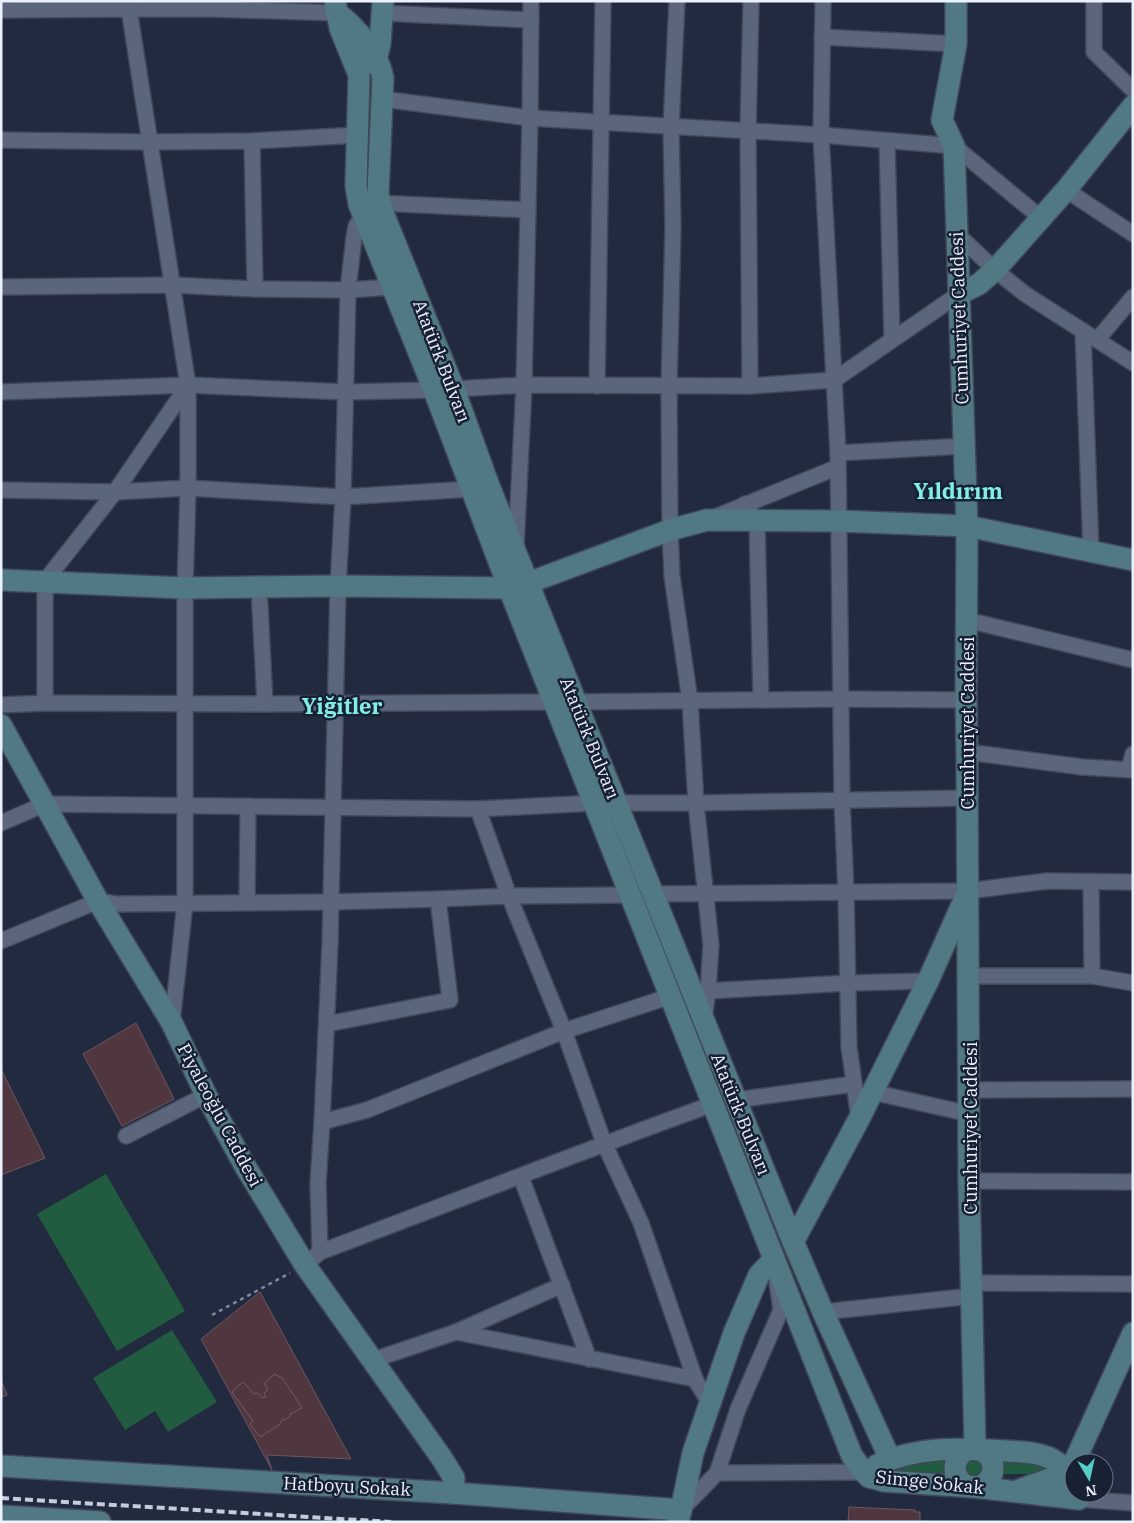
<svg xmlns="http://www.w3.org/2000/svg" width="1134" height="1523" font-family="'IBM Plex Serif',serif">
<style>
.green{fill:#215b40}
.building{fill:#4f363f;stroke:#715660;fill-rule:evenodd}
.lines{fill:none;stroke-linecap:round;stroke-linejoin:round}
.street-casing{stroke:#404859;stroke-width:18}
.secondary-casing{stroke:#404859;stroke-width:24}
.path{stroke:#808899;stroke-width:2.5;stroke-dasharray:4 4;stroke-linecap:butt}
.street{stroke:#5b667c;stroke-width:15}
.secondary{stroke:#517984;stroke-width:21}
.rail{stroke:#c5ccdb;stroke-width:4;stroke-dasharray:8 4;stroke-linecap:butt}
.labels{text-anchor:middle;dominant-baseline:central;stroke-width:5;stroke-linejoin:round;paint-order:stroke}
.street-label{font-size:18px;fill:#ebf1ff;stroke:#182133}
.district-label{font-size:22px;font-weight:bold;fill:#82eee8;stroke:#182133}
</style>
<rect width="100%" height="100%" fill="#212a3e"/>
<!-- green -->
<g class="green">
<path d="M106 1174 185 1311 117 1351 37 1214Z"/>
<path d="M172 1330 217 1402 168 1432 155 1411 125 1430 93 1378Z"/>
<path d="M1006 1457 1050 1467 1043 1474H1004L999 1471 1000 1460Z"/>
<circle cx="974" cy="1467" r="8"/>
<path d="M948 1459 949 1470 943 1475 898 1473 899 1467 903 1464Z"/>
</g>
<!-- building -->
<g class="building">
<path d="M136 1023 174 1099 122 1126 83 1054Z"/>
<path d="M1 1069 45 1158 1 1175Z"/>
<path d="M260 1292 351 1459 267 1455 272 1470 201 1339ZM275 1374 283 1379 302 1408 290 1414 291 1415 285 1420 283 1419 280 1424 260 1437 250 1424 253 1421 232 1392 243 1382 254 1394 258 1393 262 1398 266 1397 264 1393 268 1390 264 1383Z"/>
<path d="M275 1374 283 1379 302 1408 290 1414 291 1415 285 1420 283 1419 280 1424 260 1437 250 1424 253 1421 232 1392 243 1382 254 1394 258 1393 262 1398 266 1397 264 1393 268 1390 264 1383Z"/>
<path d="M1 1380 7 1395 1 1397Z"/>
<path d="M849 1507 915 1510V1512H920V1522H848Z"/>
</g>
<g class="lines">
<!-- street casing -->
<g class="street-casing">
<g id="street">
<path d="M128 1 129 9H213L337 13"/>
<path d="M677 1 671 127 673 227 669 387 670 530 672 576 690 701 696 803 711 945 708 991 704 1019"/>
<path d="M823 1 821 135 838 453 842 800 846 892 849 1047 859 1119"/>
<path d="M1094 1V52L1133 90"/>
<path d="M1 10 129 9 188 385V488L185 588V903L172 1023"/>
<path d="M382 13 531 20"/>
<path d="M822 37 956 44"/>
<path d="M382 99 530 118 821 135 954 146 1041 218"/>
<path d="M1 140 149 142 252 141 358 135"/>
<path d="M252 141 255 289"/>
<path d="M887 141 892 339"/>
<path d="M1066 190 1133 234"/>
<path d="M379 203 528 210"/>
<path d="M363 215 356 226 354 237 348 290 343 497 338 586 330 944 322 1122 367 1110 564 1031 671 996"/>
<path d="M956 233 995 270 1025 294 1133 363"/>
<path d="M1 287 172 285 255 289 348 290 392 287"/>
<path d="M1083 331 1091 551"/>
<path d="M1097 340 1133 297"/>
<path d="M597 386 603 1"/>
<path d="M750 386 748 131 751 1"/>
<path d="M454 389 524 385 750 386 834 380 959 294"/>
<path d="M1 392 188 385 346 392 434 390"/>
<path d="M838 453 964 446"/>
<path d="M1 490 115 492 188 488 343 497 471 489"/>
<path d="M745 504 757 521 761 700"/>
<path d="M715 517 838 467"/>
<path d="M516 547 524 385 530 118 531 1"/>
<path d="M259 587 265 704 555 702"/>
<path d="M967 620 1133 660"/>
<path d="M576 702 841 699 966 700"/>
<path d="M45 703V581L115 492 188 385"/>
<path d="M1 705 45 703 265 704"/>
<path d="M967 752 1082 767 1133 770"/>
<path d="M1129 769 1133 754"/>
<path d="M616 803H696L967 798"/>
<path d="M478 809 509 896 564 1031 604 1143 641 1223 695 1379"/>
<path d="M1 823 45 804 478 809 595 803"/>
<path d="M1091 882 1092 976"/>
<path d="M653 894 968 891 1047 881 1133 882"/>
<path d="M247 902 248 806"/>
<path d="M1 941 98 901 116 904 331 902 438 899 509 896 631 895"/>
<path d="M969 976H1092L1133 983"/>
<path d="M708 991 848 983 928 981"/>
<path d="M327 1024 450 1000 438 899"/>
<path d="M970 1090 1133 1089"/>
<path d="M872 1092 970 1114"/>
<path d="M736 1100 854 1084"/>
<path d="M126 1136 206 1095"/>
<path d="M521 1177 589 1359"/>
<path d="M969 1181 1133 1182"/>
<path d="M320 1252 318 1183 322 1122"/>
<path d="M305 1265 320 1252C451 1203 582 1151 713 1104"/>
<path d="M971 1283 1133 1284"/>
<path d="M823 1312 972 1296"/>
<path d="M456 1332 695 1379 710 1404"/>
<path d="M373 1360 456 1332 562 1285"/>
<path d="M717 1473 864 1472"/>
<path d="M1079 1499 1133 1503"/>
<path d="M682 1509 717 1473 738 1409 781 1310 777 1282"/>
</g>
</g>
<!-- secondary casing -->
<g class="secondary-casing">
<g id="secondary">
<path d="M335 1 340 28 359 75 356 186 359 204 434 390 509 588 852 1456 864 1472 869 1477 884 1481 974 1487 1079 1499 1076 1493"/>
<path d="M956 1V44L942 120 954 146 967 526 966 700 967 752 969 1181 975 1448"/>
<path d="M337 13C356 27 379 54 383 78L378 194 383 213 454 389 489 486 789 1232 823 1312 890 1459"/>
<path d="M369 63 376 59 380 44 383 1"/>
<path d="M959 294 979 284 995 270 1066 190 1133 106"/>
<path d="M1 580 185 588 338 586 509 588 528 583 670 530 707 520 839 521 967 526 1133 560"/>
<path d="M1 725 98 901 172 1023 206 1095 245 1166 305 1265 441 1457 454 1478 453 1493"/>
<path d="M793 1242 859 1119 928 981 965 898"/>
<circle cx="974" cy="1468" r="19"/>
<path d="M1074 1463 1133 1333"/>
<path d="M877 1465C917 1446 962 1448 1006 1451 1023 1452 1044 1452 1058 1463 1066 1469 1070 1479 1074 1489"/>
<path d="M1 1466 453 1493 681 1510 678 1522"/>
<path d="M1019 1490 1063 1474 1074 1463"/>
<path d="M681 1510 693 1453 734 1333 759 1275 774 1259"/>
<path d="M1 1516 100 1522"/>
</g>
</g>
<!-- path -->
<path class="path" d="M212 1315 290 1273"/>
<!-- street -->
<use href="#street" class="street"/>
<!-- secondary -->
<use href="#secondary" class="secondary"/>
<!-- rail -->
<path class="rail" d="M1 1498 391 1522"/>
</g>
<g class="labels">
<!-- street labels -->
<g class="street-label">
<text transform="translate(959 318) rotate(-92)">Cumhuriyet Caddesi</text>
<text transform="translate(442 361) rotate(69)">Atatürk Bulvarı</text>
<text transform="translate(967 723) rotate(-90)">Cumhuriyet Caddesi</text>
<text transform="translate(590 738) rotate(68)">Atatürk Bulvarı</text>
<text transform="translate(741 1114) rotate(68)">Atatürk Bulvarı</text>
<text transform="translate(220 1115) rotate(62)">Piyaleoğlu Caddesi</text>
<text transform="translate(970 1128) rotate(-90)">Cumhuriyet Caddesi</text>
<text transform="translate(930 1482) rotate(6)">Simge Sokak</text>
<text transform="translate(347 1486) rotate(3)">Hatboyu Sokak</text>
</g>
<!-- district labels -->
<g class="district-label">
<text x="958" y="490">Yıldırım</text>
<text x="342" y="705">Yiğitler</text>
</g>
</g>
<!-- border -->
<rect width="1134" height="1523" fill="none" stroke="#ebf1ff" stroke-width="5"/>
<!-- north arrow -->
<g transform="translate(1089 1478) rotate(171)"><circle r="24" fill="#182133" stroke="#6c7485"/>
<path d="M0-4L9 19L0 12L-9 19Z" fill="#54cdc7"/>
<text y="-8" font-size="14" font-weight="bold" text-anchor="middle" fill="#ebf1ff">N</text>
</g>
</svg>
